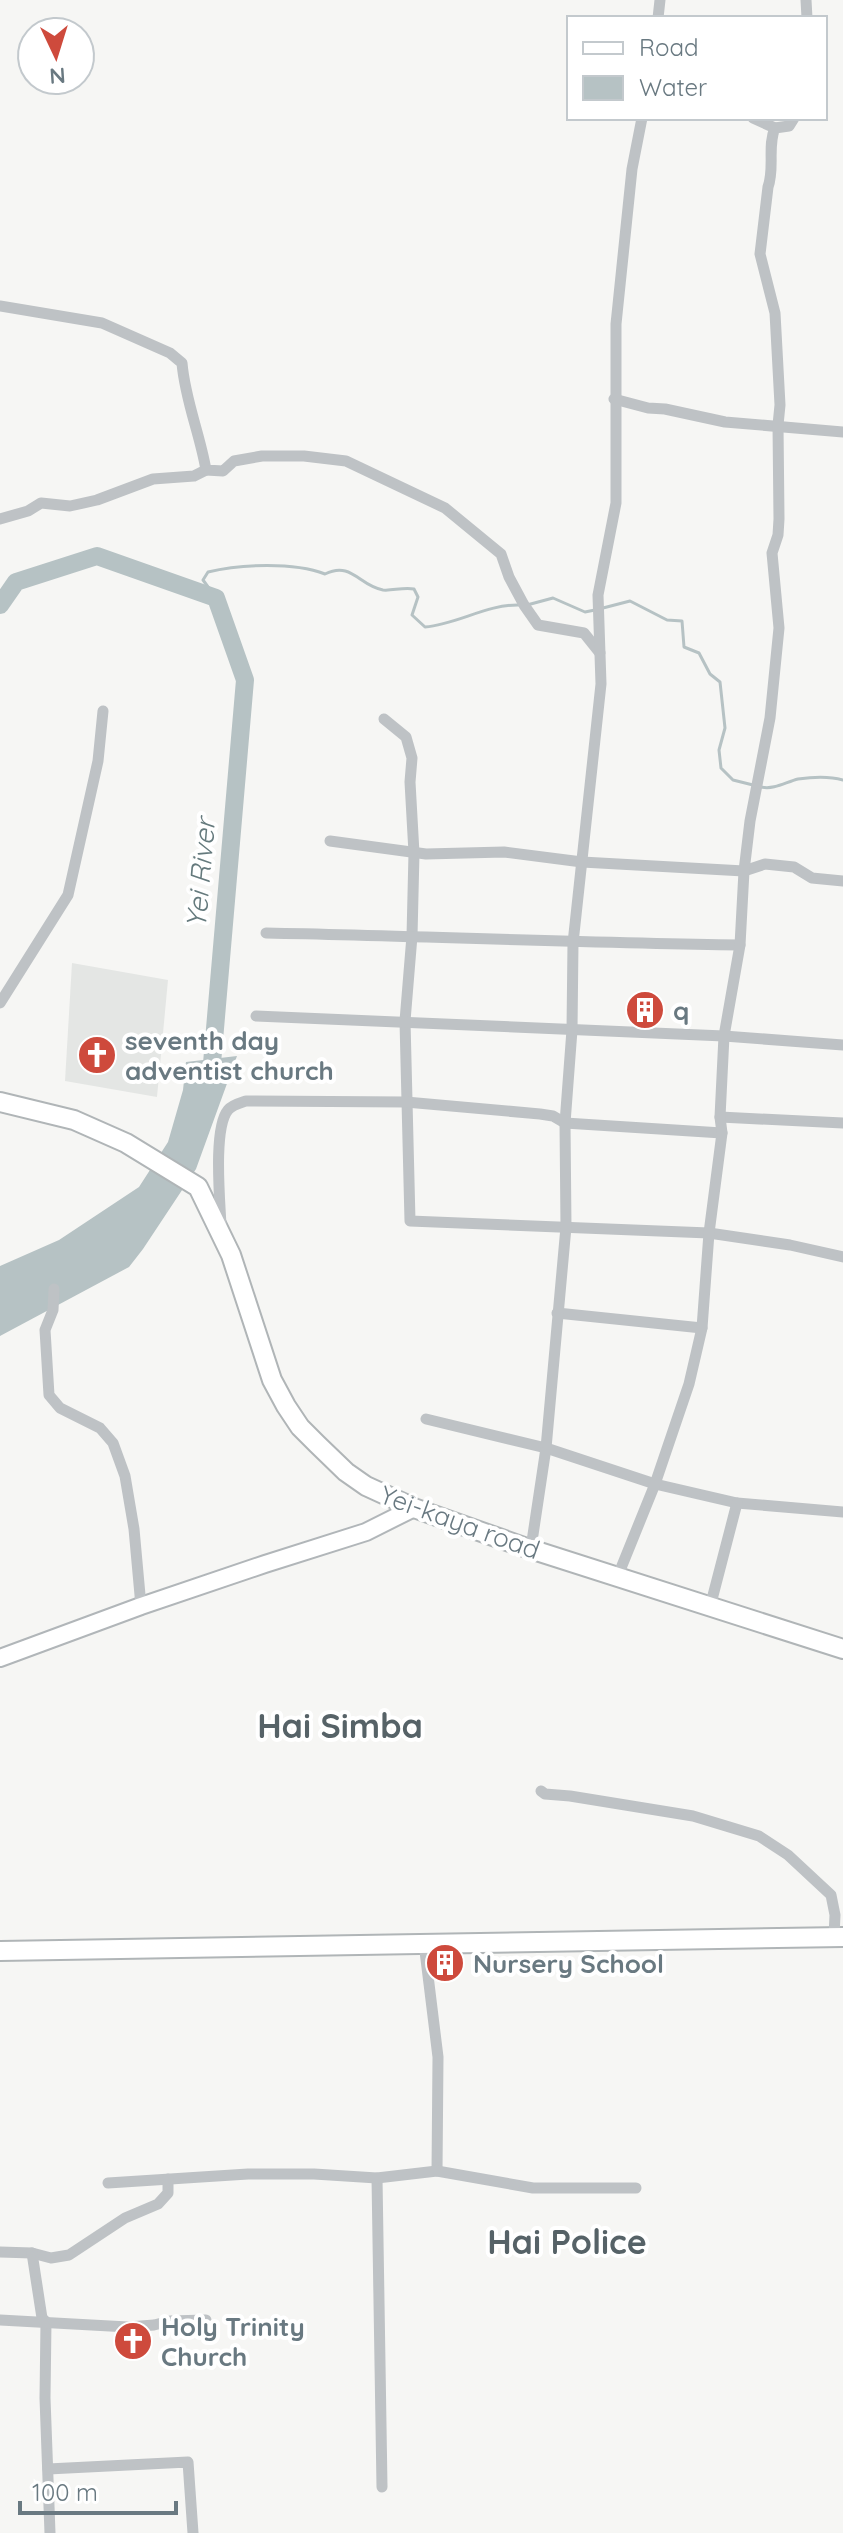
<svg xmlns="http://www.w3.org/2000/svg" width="843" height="2533" font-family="Quicksand,sans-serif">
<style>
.built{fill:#e4e6e4}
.water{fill:#b6c2c4}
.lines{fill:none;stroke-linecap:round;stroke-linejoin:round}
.stream{stroke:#b6c2c4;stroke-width:3}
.river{stroke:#b6c2c4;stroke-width:18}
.secondary-casing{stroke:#b1b6b9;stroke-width:20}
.primary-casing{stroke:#b0b5b7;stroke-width:22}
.street{stroke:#bec2c5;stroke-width:11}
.secondary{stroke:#fff;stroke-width:16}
.primary{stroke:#fff;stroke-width:18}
.labels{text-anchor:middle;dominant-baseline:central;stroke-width:8;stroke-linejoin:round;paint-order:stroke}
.poi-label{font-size:26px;font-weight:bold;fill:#697981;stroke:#fff;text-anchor:start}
.street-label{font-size:26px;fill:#697981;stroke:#fff}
.water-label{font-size:28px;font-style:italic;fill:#657a7d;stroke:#fff}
.district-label{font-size:34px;font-weight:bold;fill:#566267;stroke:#fff}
</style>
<rect width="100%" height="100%" fill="#f6f6f4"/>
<!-- built -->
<path class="built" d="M72 963 168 980 157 1097 65 1081Z"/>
<!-- water -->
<path class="water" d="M237 1056 196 1169 143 1249 129 1267 0 1336V1266L59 1240 139 1187 168 1142 183 1090 186 1062Z"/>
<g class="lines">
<!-- stream -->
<g class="stream">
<path d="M216 598 203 580 208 572C241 564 294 562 325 574 352 561 359 586 383 590 392 591 403 587 414 589L418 597 412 615 425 627C458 624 487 604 520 605"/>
<path d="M527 605 553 598 585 612 595 610"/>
<path d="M603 608 630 601 667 620 682 621 684 647 699 653 710 674 720 682 725 728 719 750 721 768 733 780 753 785"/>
<path d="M761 787C774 790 786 782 798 779 812 777 829 776 843 780"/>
</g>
<!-- river -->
<path class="river" d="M0 605 16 582 97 556 216 598 245 680 211 1075 208 1080"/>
<!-- secondary casing -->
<g class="secondary-casing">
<path id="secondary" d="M0 1658 141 1606 265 1564 366 1532 414 1508"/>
</g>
<!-- primary casing -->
<g class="primary-casing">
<g id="primary">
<path d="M0 1102 74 1120 126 1143 198 1187 231 1255 272 1380 286 1406 300 1427 317 1444 346 1472 366 1486 414 1508 524 1547 843 1649"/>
<path d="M0 1951 843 1937"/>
</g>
</g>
<!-- street -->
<g class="street">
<path d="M806 0 807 18"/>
<path d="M658 18 660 0"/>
<path d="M753 118 775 128"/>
<path d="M0 306 102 323 170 353 182 363C185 400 200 434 206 470L223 471 234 461 262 456H304L346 461 445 508 501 554 509 577 524 605 538 625 584 633 600 653"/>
<path d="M614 399 648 408 665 409 725 422 843 432"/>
<path d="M0 519 28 511 41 503 70 506 97 500 153 479 194 476 206 470"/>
<path d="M384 719 406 737 412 758 410 782 414 853 412 936 405 1021 410 1221 709 1233 790 1245 843 1257"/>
<path d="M330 841 426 854 504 852 582 862 744 871 765 864 794 867 812 878 843 881"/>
<path d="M266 933C424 936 582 943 740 945"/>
<path d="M0 1003 68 895 98 761 103 711"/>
<path d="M256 1016 724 1036 843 1045"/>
<path d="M720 1117 843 1123"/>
<path d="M221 1226C220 1201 213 1128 228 1110 232 1105 240 1103 246 1101L406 1102 540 1114 553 1116 565 1123 722 1133"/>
<path d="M54 1289 53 1310 45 1330 49 1395 60 1408 100 1428 113 1443 125 1476 134 1529 141 1606"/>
<path d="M557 1313 702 1328"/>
<path d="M426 1419 546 1448 655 1484 737 1503 843 1512"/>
<path d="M531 1548 546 1448 566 1227 565 1123 572 1030 573 943 601 684 598 595 616 503V324L632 169 642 118"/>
<path d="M617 1578 655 1484 689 1384 702 1328 709 1233 722 1133 720 1117 724 1036 740 945 744 871 750 821 770 718 779 628 772 553 778 535 779 519 778 425 780 405 775 313 760 254 768 187C775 168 767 146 775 128L789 126 794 118"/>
<path d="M710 1607 737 1503"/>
<path d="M541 1791 545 1794 570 1796 693 1816 759 1836 788 1855 831 1895 835 1915 834 1937"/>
<path d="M424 1943 438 2057 437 2171"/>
<path d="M377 2178 382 2487"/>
<path d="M108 2183 248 2174H314L377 2178 437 2171 533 2188H636"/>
<path d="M0 2252 32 2253 51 2258 69 2255 125 2218 158 2204 168 2193V2179"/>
<path d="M32 2253 42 2318 46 2322 45 2398 50 2533"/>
<path d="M0 2320 128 2327 154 2325 170 2321 206 2320"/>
<path d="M48 2469 188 2462 193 2533"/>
</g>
<!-- secondary -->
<use href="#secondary" class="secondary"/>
<!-- primary -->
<use href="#primary" class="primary"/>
</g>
<!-- icons -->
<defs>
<g id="building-disc" transform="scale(2)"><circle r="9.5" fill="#ce4a3c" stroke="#fff"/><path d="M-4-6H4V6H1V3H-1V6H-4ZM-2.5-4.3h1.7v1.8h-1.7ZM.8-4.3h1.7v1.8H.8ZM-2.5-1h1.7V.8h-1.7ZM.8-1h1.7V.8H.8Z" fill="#fff"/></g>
<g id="church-disc" transform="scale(2)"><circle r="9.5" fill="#ce4a3c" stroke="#fff"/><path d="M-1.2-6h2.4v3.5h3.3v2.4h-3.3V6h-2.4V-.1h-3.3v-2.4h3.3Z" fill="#fff"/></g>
</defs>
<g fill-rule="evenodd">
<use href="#building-disc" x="645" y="1010"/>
<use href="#church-disc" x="97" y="1055"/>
<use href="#building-disc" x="445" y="1963"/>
<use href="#church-disc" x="133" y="2341"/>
</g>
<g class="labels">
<!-- poi labels -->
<g class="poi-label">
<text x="673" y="1010">q</text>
<text x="125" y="1040">seventh day<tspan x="125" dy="30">adventist church</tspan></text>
<text x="473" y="1963">Nursery School</text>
<text x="161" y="2326">Holy Trinity<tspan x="161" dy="30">Church</tspan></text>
</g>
<!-- street labels -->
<g class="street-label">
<text transform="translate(460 1522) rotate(20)">Yei-kaya road</text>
</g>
<!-- water labels -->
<g class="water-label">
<text transform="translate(200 873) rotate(-85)">Yei River</text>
</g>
<!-- district labels -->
<g class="district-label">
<text x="340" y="1725">Hai Simba</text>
<text x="567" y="2241">Hai Police</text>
</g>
</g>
<!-- legend -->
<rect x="567" y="16" width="260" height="104" fill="#ffffff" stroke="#c3c9cd" stroke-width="2"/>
<rect x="583" y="42" width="40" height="12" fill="#ffffff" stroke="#c3c9cd" stroke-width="2"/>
<text x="639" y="56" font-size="24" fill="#697981">Road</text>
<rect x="583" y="76" width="40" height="24" fill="#b6c2c4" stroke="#c3c9cd" stroke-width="2"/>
<text x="639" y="96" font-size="24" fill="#697981">Water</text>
<!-- north arrow -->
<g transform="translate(56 56) rotate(176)"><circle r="38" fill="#ffffff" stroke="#c3c9cd" stroke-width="2"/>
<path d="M0-6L14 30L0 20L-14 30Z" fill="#ce4a3c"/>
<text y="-12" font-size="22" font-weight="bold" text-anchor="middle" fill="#697981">N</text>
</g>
<!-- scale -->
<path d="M20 2501v12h156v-12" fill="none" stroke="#697981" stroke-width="4"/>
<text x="32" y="2501" font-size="24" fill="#697981" stroke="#ffffff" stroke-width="6" paint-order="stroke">100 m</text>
</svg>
